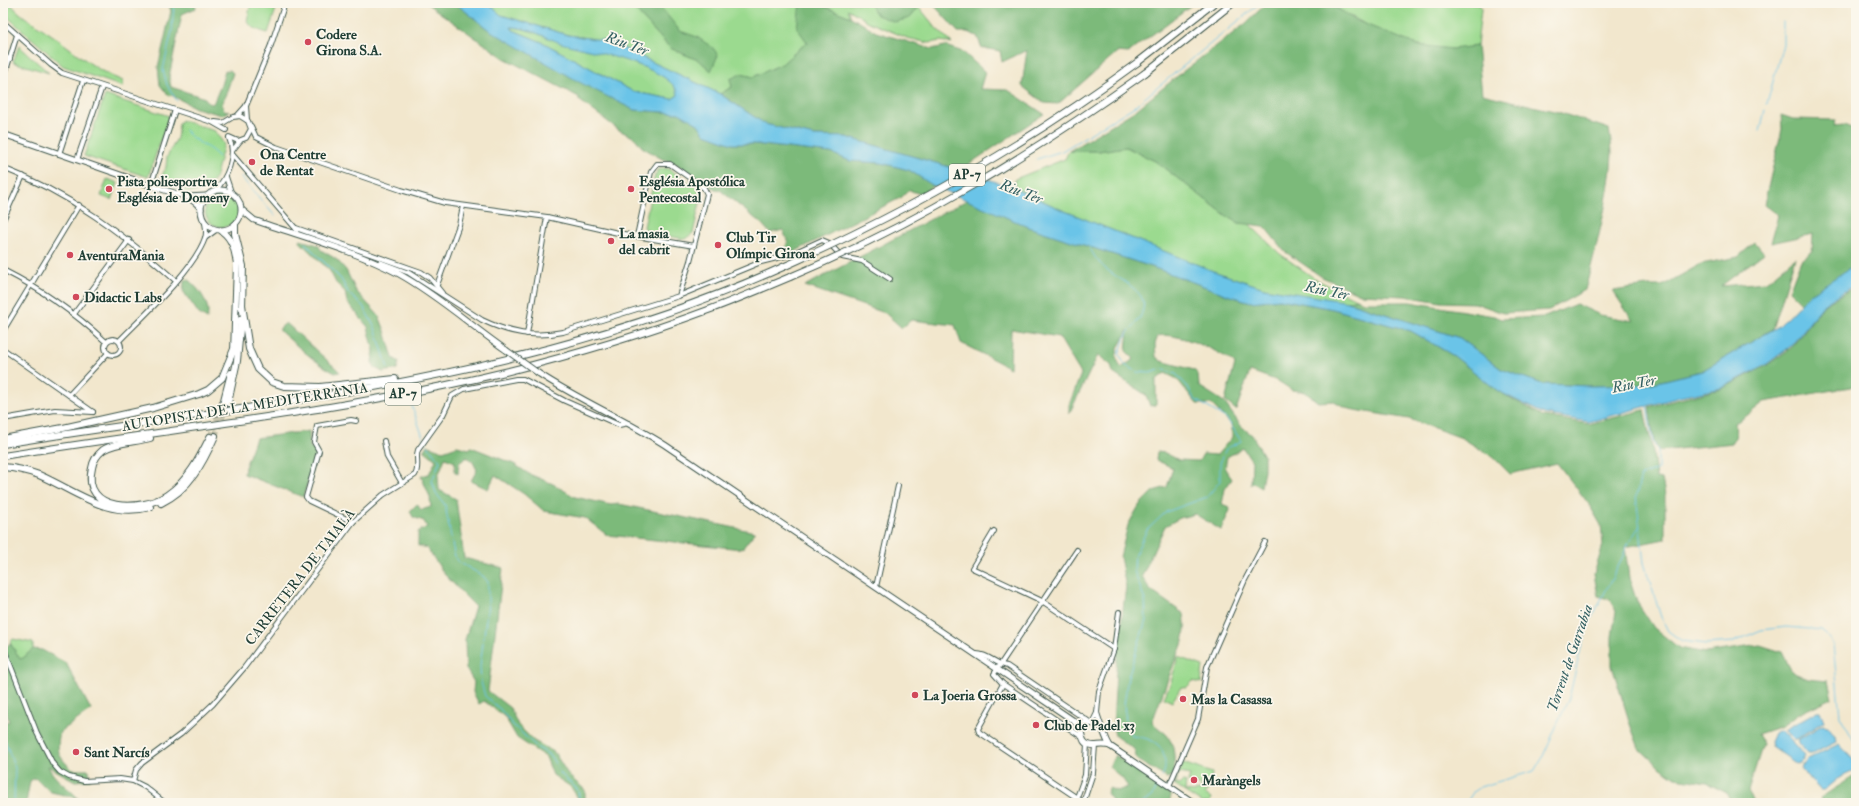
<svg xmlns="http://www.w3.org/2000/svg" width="1859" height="806" font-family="'IM FELL Double Pica',serif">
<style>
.green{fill:#9bda8f;stroke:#5d8c62;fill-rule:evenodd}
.forest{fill:#7cba7a;stroke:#4e7c57;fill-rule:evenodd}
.water{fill:#6bc4e8;stroke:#45808e;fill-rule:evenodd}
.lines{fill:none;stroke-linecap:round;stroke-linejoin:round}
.stream{stroke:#6bc4e8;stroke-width:1}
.highway-tunnel{stroke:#c8c5ae;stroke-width:6;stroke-dasharray:6 3;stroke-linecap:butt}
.minor-casing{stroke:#3f564b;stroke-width:6}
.major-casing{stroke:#3f564b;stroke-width:7}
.highway-casing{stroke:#3f564b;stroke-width:8}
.minor{stroke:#fff;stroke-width:4}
.major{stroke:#fff;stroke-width:5}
.highway{stroke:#fff;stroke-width:6}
.major-bridge-casing{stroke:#3f564b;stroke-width:7;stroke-linecap:butt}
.highway-bridge-casing{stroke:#3f564b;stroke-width:8;stroke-linecap:butt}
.major-bridge{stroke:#fff;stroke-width:5}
.highway-bridge{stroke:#fff;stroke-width:6}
.poi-dot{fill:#d1495b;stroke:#fbf7ec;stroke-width:1.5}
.labels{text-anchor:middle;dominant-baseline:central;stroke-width:3.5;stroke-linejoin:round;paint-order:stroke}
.shield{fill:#fbf7ec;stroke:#61756b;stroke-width:1}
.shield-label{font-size:13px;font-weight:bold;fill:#1f3d34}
.poi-label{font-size:14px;font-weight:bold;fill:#1f3d34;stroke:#fbf7ec;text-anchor:start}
.street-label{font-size:14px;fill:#1f3d34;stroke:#fbf7ec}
.water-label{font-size:15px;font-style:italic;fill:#325f61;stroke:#fbf7ec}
</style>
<rect width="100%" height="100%" fill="#fbf7ec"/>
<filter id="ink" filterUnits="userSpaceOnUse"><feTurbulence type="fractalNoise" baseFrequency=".025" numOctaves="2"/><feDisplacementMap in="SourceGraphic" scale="8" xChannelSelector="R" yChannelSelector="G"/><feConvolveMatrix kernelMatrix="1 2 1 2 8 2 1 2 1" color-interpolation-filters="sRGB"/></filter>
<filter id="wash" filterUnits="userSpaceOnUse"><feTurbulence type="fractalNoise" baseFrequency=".012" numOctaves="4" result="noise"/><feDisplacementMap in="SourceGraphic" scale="16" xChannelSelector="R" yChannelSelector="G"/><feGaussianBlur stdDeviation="0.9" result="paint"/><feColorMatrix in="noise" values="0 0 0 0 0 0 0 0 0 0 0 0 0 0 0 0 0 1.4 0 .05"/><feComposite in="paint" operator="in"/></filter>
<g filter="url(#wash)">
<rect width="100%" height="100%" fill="#f2e7cd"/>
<!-- green -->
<g class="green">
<path d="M3 3H10C20 16 33 22 46 31 72 48 93 70 123 81V87L63 66 3 13Z"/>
<path d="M251 3H278L268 33C259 31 252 28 247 21Z"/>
<path d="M488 3H629L670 48 700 61 711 70 697 37 680 32 659 5 663 3H869L877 15 910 18 919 7 936 28 952 43 940 41 929 43 907 38 869 22 848 9 851 17 823 6 807 42 782 64 753 77 741 74 732 87 720 94 608 41 568 35 501 15Z"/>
<path d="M1329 3H1479L1481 9 1477 46C1470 47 1461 49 1453 49 1414 51 1361 24 1329 3Z"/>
<path d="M511 27C529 28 544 37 561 42 585 50 675 67 678 95L672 99 634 92 544 43 513 30Z"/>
<path d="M19 46 49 73 13 62Z"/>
<path d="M105 95 169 116 148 177 84 156Z"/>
<path d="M181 120 215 131 224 144 215 179 212 183 196 192H189L159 182 166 167 167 157 177 138 179 124Z"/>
<path d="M1126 147 1155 161 1227 216 1239 223H1248L1280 254 1317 280 1356 299 1348 302 1305 296 1264 288 1213 271 1060 209 1015 188V179L1065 159 1069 151H1099Z"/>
<path d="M664 168 669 169 696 187 702 194 693 233 685 239 649 233 644 227 655 175 658 170Z"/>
<path d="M107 179 118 183 112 200 101 196Z"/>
<circle cx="222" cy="210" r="17"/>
<path d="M13 639 33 643V649L23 658 20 659 10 643Z"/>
<path d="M1178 657 1203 666 1201 683 1193 681 1186 688 1181 687 1172 702 1164 698 1171 682Z"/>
<path d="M1183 763 1212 773 1210 787 1205 794 1211 798 1209 803H1202L1174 785ZM1179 773 1190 775 1188 782 1201 786 1200 791 1196 790 1195 792 1185 791 1186 782 1183 781 1179 785 1175 784Z"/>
</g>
<!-- forest -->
<g class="forest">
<path d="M168 3H195L196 8 182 14 169 77 171 87 205 98 208 103 213 104 221 85 225 71 230 70 233 73 222 105 224 110 229 111 222 115 196 108 171 95 169 96 160 85 158 67 171 11Z"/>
<path d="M426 3H455L489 30 634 110 679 113 698 124 705 134 732 144H754L831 153 850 161 881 163 909 170 934 186 920 194 909 190 902 197 794 252 779 257 788 243 783 230 770 233 762 224 720 190 715 189 673 162 662 159 642 147 635 138 619 130 579 100V97L504 58Z"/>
<path d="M629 3H663L659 5 680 31 697 37 713 48 718 55 711 71 700 61 670 48Z"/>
<path d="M800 3 823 6 851 17 876 32 932 49 945 46 963 52 985 72 980 89 1008 90 1044 114 960 170 846 137 814 136 765 124 720 94 732 87 730 79 741 74 753 77 782 64 807 42 797 28Z"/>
<path d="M869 3H886L888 6 891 3H918L919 7 910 18 895 22 877 15Z"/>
<path d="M932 3H1194L1128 53 1117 52 1058 104 1044 103 1022 86 1027 50 1002 62 1000 51 982 48 977 36 967 32H958Z"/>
<path d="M1267 3H1329L1355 20 1417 45 1452 49 1477 46 1482 94 1558 112 1609 129C1610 137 1612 146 1612 154 1610 197 1596 247 1585 290L1549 310 1503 313 1475 303 1440 302 1405 296 1360 294 1322 277 1284 251 1264 226 1239 223 1227 216 1155 161 1126 147 1099 151H1069L1136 110 1185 70 1245 24Z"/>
<path d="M1781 115 1793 119 1836 120 1834 126 1844 125 1856 130V265L1810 294 1801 303 1789 291 1801 260 1812 252 1813 234 1771 243 1778 215 1764 204 1782 129Z"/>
<path d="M967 200 1031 228 1152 267 1230 296 1251 302 1280 299 1333 309 1411 331 1454 356 1498 391 1543 416 1589 424 1644 410 1653 451 1656 478 1662 479 1665 495V539L1625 547 1629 578 1637 602 1654 628 1679 648 1706 653 1760 645 1782 652 1792 672 1808 679 1828 681 1832 698 1798 714 1782 726 1758 734 1763 744 1748 791 1755 803H1733L1727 793 1707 783 1676 778 1657 765 1639 748 1631 727 1612 666V637L1616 611 1609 599 1598 596 1594 574 1603 545 1601 525 1588 503 1557 463 1510 474 1493 457 1462 438 1409 419 1349 409 1334 401 1318 402 1305 392 1292 390 1278 381 1250 371 1236 410 1225 401 1235 364C1223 352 1175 331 1158 336L1155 344 1156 357 1161 361 1194 370 1198 374 1199 386 1224 402 1241 426 1252 435 1264 456V470L1261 487 1253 483 1251 485 1252 461 1243 448 1227 457 1225 469 1232 479 1225 489 1222 504 1229 507 1230 510 1221 530 1195 514 1180 518 1165 526 1142 576 1150 590 1184 614C1187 630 1184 644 1176 658L1152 722C1156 727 1162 730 1167 735 1176 746 1174 761 1174 775L1167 778 1137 760 1134 749 1115 736 1113 726 1117 653 1126 587 1120 557 1128 525 1140 504 1153 491 1167 487 1173 468 1156 460 1157 452 1165 453 1179 460 1199 461 1203 454 1217 455 1232 437V425L1211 404H1197L1177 379 1165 373 1156 380V405L1150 406 1146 395 1113 373 1111 365 1098 355 1069 414V405L1081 374 1059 337 1011 329 1010 368 961 343 955 325 911 320 902 328 885 313 805 286ZM1128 330 1126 351 1134 359 1121 368 1116 357 1119 346Z"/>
<path d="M300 240 318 245 321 250 336 259 346 270 356 291 379 316 385 331 393 358 399 362 397 369 383 372 375 368 372 362 374 351 368 327 347 302 345 292 336 283 330 271 300 242Z"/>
<path d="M1755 242 1764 253 1721 286 1766 282 1795 257 1773 329 1702 371 1645 385 1591 386 1542 384 1501 369 1460 338 1348 302 1356 299 1364 302H1410L1494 316 1501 319 1545 317 1576 304 1600 315 1633 321 1613 291 1647 286H1662L1701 264 1738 257Z"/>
<path d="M187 279C198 287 212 305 207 319L199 314 183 291 184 281Z"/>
<path d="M1856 286V386L1764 402 1745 417 1735 423 1736 434 1733 443 1659 451 1654 442 1649 407 1721 389 1766 366 1791 348 1824 305Z"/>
<path d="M286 323 340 372 335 373C317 364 296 345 280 331V328Z"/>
<path d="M309 431 310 447 315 449 317 454 303 497 244 474 245 467 256 438Z"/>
<path d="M427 445 443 451 457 446 469 449 471 447 514 464 529 474 553 484 575 497 611 505 619 504 755 532 742 549 607 535 585 518 544 511 524 494 495 475 488 489 471 481 477 470 473 462 467 457 459 463 458 474 455 472V462L445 458 438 476 439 490 456 499 464 558 503 568 488 691 510 708 518 725 534 741 554 752 569 776 585 790V803H577L578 798 571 787 553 775 546 757 517 738 505 717 484 701 479 704 473 692 474 682 466 669 465 640 475 606 445 575 427 548 418 546V532L427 527 424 521 413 517 410 511 417 504 421 510 431 507 430 497 421 476 429 474 436 460 424 450Z"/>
<path d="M10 643 20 659 23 658 33 649 42 650 66 663 91 710 60 732C56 753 58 756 73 770H89L90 780 75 781 48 766C54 780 68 787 78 798L51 792 35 778 30 781 26 803H9V801H5L3 792V721L9 722 3 697V650Z"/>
<path d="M1115 755 1162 788 1171 796 1169 803H1110L1112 800 1107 793 1109 788 1117 791 1128 787 1122 778 1109 767Z"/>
<path d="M1856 775V803H1825L1820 798Z"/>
</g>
<!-- water -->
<g class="water">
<path d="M455 3H488L501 15 568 35 608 41 720 94 765 124 814 136 846 137 960 170 1015 188 1060 209 1213 271 1264 288 1348 302 1460 338 1501 369 1542 384 1591 386 1645 385 1702 371 1779 326 1810 294 1856 264V284L1824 304 1791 346 1767 364 1722 388 1680 397 1589 422 1544 414 1498 391 1454 356 1411 331 1333 309 1280 299 1251 302 1230 296 1152 267 1031 228 932 185 909 170 881 163 850 161 831 153 754 144H732L705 134 698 124 679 113 634 110 581 83 489 30ZM511 27C530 28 544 37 561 43 585 50 675 67 678 95L672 99 634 92 544 43 513 30Z"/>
<path d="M1817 711H1820L1824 721 1797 739H1793L1784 730Z"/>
<path d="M1822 725 1828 726 1835 736 1836 742 1812 754H1808L1798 743 1799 739Z"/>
<path d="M1781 730 1805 756 1801 763 1797 764 1771 746 1770 742 1774 733Z"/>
<path d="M1839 744 1856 763V770L1837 779 1824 790H1820L1801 768 1808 759Z"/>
</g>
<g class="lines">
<!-- stream -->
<g class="stream">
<path d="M174 3 172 31 163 70 167 85 177 101"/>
<path d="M1767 104 1783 44V22"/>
<path d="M185 130C194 143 209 145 219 157"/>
<path d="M1760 131 1765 110"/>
<path d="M1037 159 1062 151 1135 106 1260 3"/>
<path d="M241 177 275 216"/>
<path d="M305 243 341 279 349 294 363 306 375 328 388 368"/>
<path d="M1089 246C1094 257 1100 265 1110 272 1120 280 1148 292 1143 309 1140 322 1134 324 1127 334 1123 340 1122 348 1119 354L1125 365 1137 372 1150 373 1162 369 1176 374 1188 387 1194 399 1227 419 1241 441 1226 449 1220 463V481L1207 497 1166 512 1147 530 1135 554 1134 571 1145 600 1146 620 1128 677 1124 705 1126 721 1132 736C1149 738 1164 742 1165 762 1165 769 1165 772 1162 777"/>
<path d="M412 406 424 440"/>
<path d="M1647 406 1653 442 1658 451V469L1641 476 1636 496 1644 563 1661 617 1668 631 1682 641 1706 644 1733 642 1761 630 1786 627 1822 630 1833 644 1840 716 1856 744"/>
<path d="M425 442 440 461 432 481 436 493 445 505 454 553 457 561 483 576 488 582V604L480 666 481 682 485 696 500 709 512 724 538 748 550 755 561 774 578 790 580 803"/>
<path d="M3 735 15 768 14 803"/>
<path d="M1143 803 1152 796 1157 785"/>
<path d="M1466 803 1474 791 1480 787 1534 771 1543 756 1569 698 1581 648 1589 623 1618 567 1629 542 1639 527"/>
</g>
</g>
</g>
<g filter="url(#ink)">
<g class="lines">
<!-- highway-tunnel -->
<g class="highway-tunnel">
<path d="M215 436 228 403"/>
<path d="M210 437 223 404"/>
</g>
<!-- minor casing -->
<g class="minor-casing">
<g id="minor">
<path d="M3 22 51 65 62 73 212 122 226 130"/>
<path d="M3 57 10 59"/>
<path d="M3 80 17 35"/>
<path d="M246 106 247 120"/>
<path d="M237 116 246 106 271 45 285 3"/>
<path d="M215 122 223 123 233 117 240 116 248 121 251 129 246 138 238 141 229 137"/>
<path d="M251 126 256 137 276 147 401 190 445 203 547 217 618 233 694 246"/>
<path d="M232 151 240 141"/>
<path d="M59 154 83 81"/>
<path d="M232 154 297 230"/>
<path d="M77 160 102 87"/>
<path d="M3 168C71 194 122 233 176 281"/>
<path d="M226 177 231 192"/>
<path d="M151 185 175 110"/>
<path d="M215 191C227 178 237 156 229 138"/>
<path d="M3 220 23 176"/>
<path d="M296 228 421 272 430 278 442 293"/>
<path d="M205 238 216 230"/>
<path d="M380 262 409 273 482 320C509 333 534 338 563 332L679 296 690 261 707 194 704 188 670 164H657L651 172 637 236"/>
<path d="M3 270C41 289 75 313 106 342"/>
<path d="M437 285 459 225 463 206"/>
<path d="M681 295 761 262 789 255 822 240 829 243 842 257 862 261 890 279"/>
<path d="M74 314 129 240"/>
<path d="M3 331 79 205"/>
<path d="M527 334 547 217"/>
<circle cx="113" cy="347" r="8"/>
<path d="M119 341C143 316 194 270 205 238 207 233 206 228 205 223"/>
<path d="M3 349 93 412"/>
<path d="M69 395 108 353"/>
<path d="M3 419 55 410 93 412"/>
<path d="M384 441 387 457 402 483"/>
<path d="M353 522 309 501 306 497 319 451 314 442 317 426 351 420 356 421"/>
<path d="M994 531 972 568 1042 601 1114 649"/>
<path d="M1077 550 994 674 1003 684 1082 737"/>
<path d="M876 587 898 486"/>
<path d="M3 646 37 733 53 764 60 772 69 777 84 781 120 779 133 781 145 787 165 803"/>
<path d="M975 654C987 653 995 664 1007 666L1091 723"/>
<path d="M1003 684 978 729 979 732 1083 802"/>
<path d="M1097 713 1102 728"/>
<path d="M1092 723 1097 713 1099 691 1114 649 1119 612"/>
<path d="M133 781 136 770 142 763 181 734 213 704 244 668 353 522 383 495 415 475C420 467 415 458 418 450L443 415 452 396 464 389 516 379H523L565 401 619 425 628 423"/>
<path d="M1169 786 1198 719 1207 667 1245 580 1265 542"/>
<path d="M1075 803 1085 775 1087 744"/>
<path d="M1083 803 1093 773 1095 745"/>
</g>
</g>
<!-- major casing -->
<g class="major-casing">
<g id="major">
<path d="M3 134 155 187 187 197 206 196"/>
<circle cx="221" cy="210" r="20"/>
<path d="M188 197 197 204 201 209"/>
<path d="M242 210 254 220C302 237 354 250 399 274 437 295 470 325 506 350"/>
<path d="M538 373C579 400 624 419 665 445L1074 721C1076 724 1078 726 1080 729 1083 735 1081 743 1090 745 1097 747 1101 743 1110 746L1194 803"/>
<path d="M1075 722C1083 724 1097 721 1102 728 1105 734 1106 740 1110 746"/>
</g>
</g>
<!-- highway casing -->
<g class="highway-casing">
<g id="highway">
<path d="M1138 62 1214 3"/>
<path d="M1145 73 1233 3"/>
<path d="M235 225V234L243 266 242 308"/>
<path d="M222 231C233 239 235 251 237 264L234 352"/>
<path d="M242 305 249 349 258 369 272 382 284 386 320 387 395 379"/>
<path d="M228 403 237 361 241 319"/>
<path d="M223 404 231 373"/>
<path d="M150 438C136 442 115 442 103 450 97 455 93 461 92 468 81 513 142 512 167 495 188 481 199 459 210 437"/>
<path d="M3 439 63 428 153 408 199 394 208 390 222 378 234 349"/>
<path d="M3 444C105 427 208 415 310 398 471 372 634 334 783 267"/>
<path d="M3 456C170 429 339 412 505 372 574 355 644 334 711 309 738 299 764 288 790 277"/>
<path d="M3 467C15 468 28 471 39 475 76 491 108 519 150 507"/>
<path d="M161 503C189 490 203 463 215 436"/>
</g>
</g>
<!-- minor -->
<use href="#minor" class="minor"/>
<!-- major -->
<use href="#major" class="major"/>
<!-- highway -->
<use href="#highway" class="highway"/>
<!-- major-bridge casing -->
<g class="major-bridge-casing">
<path id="major-bridge" d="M506 350 538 373"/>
</g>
<!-- highway-bridge casing -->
<g class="highway-bridge-casing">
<g id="highway-bridge">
<path d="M783 267C909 211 1027 144 1138 62"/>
<path d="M790 277C917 224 1033 153 1145 73"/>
</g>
</g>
<!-- major-bridge -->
<use href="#major-bridge" class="major-bridge"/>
<!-- highway-bridge -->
<use href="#highway-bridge" class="highway-bridge"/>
</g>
</g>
<!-- markers -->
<g class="poi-dot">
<circle cx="308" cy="42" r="4"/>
<circle cx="252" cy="162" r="4"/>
<circle cx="109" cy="189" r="4"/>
<circle cx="631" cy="189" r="4"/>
<circle cx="611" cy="241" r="4"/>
<circle cx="718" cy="245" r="4"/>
<circle cx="70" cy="255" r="4"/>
<circle cx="76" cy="297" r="4"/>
<circle cx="915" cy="695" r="4"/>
<circle cx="1183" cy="699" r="4"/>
<circle cx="1036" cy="725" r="4"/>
<circle cx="76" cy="752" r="4"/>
<circle cx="1194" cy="780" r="4"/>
</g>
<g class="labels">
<!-- shield labels -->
<g class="shield">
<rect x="949" y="164" width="36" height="22" rx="3"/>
<rect x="385" y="383" width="36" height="22" rx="3"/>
</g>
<g class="shield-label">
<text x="967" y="175">AP-7</text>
<text x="403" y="394">AP-7</text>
</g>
<!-- poi labels -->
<g class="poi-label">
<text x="316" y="34">Codere<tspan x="316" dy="16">Girona S.A.</tspan></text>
<text x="260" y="154">Ona Centre<tspan x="260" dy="16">de Rentat</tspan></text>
<text x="117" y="181">Pista poliesportiva<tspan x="117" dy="16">Església de Domeny</tspan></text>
<text x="639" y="181">Església Apostólica<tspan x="639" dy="16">Pentecostal</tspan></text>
<text x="619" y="233">La masia<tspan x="619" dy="16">del cabrit</tspan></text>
<text x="726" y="237">Club Tir<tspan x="726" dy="16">Olímpic Girona</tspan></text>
<text x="78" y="255">AventuraMania</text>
<text x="84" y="297">Didactic Labs</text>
<text x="923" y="695">La Joeria Grossa</text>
<text x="1191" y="699">Mas la Casassa</text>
<text x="1044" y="725">Club de Padel x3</text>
<text x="84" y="752">Sant Narcís</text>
<text x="1202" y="780">Maràngels</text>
</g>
<!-- street labels -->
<g class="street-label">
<text transform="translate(245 407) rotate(-9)">AUTOPISTA DE LA MEDITERRÀNIA</text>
<text transform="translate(300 577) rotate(-52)">CARRETERA DE TAIALÀ</text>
</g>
<!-- water labels -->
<g class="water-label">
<text transform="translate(627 44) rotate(20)">Riu Ter</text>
<text transform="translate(1021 192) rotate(21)">Riu Ter</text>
<text transform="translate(1327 291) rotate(12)">Riu Ter</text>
<text transform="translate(1634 384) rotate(-11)">Riu Ter</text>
<text transform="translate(1570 658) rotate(-71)">Torrent de Garrabia</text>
</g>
</g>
<!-- margin -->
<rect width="1859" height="806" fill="none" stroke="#fbf7ec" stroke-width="16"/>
</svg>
